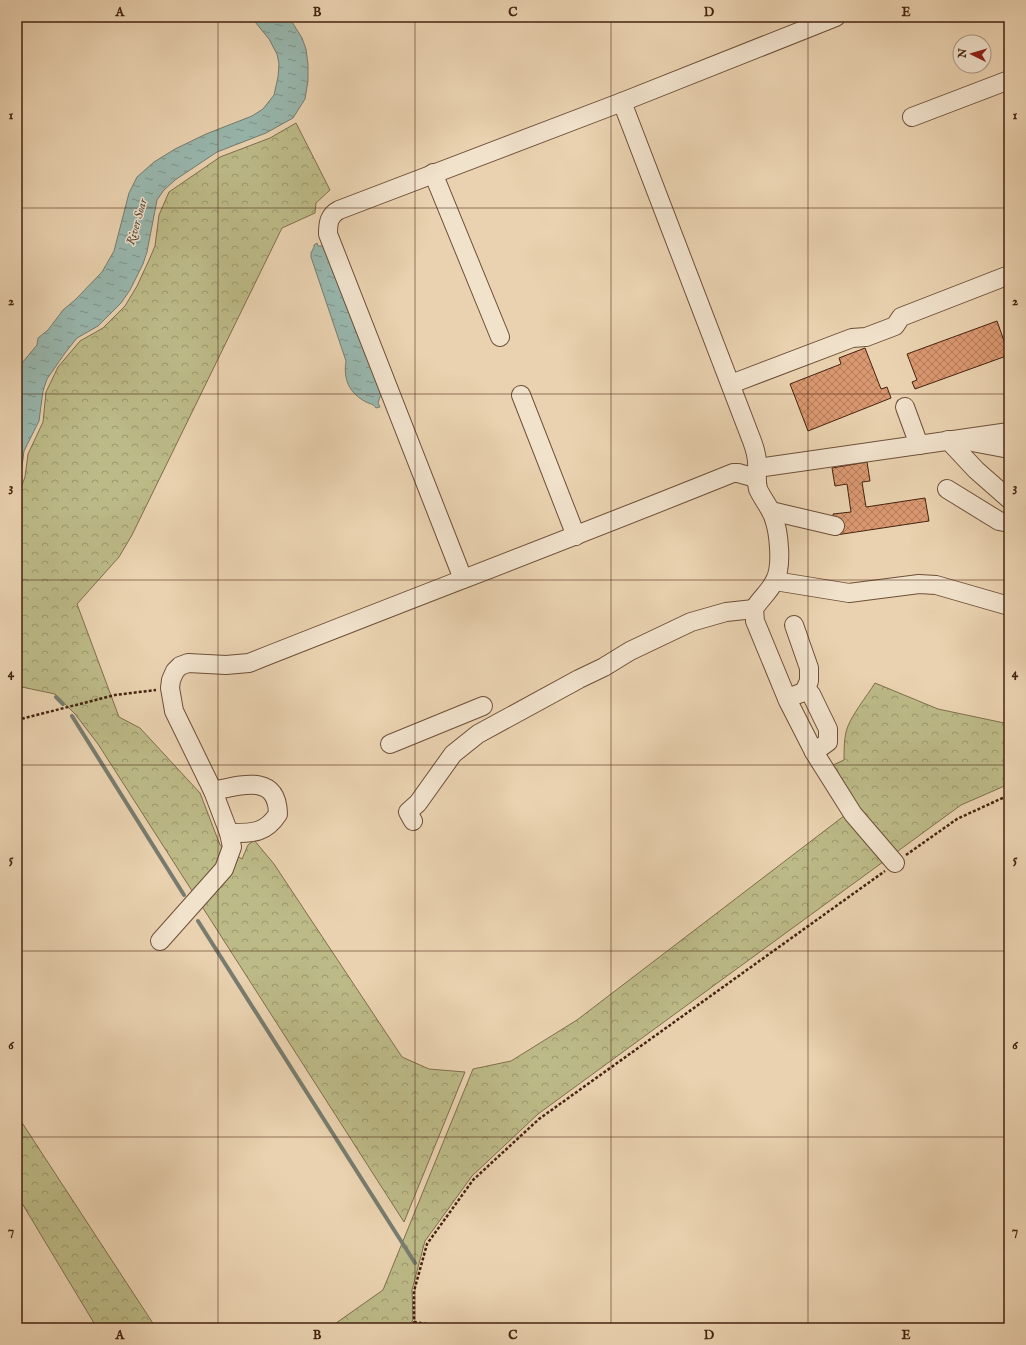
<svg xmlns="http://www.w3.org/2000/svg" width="1026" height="1345" font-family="'IM FELL English',serif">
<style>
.forest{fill:url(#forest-crowns);stroke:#806e4c}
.water{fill:url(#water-ripples);stroke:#777c6f}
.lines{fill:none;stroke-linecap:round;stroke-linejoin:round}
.stream{stroke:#777c6f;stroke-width:4}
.building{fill:url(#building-cross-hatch);stroke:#452310}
.minor-casing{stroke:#6e4f38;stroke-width:20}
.path{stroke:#452310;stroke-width:2.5;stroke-dasharray:3 2;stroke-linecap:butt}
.minor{stroke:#f1e2cc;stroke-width:18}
.grid{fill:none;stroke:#452310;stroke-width:1;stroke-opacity:0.55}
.labels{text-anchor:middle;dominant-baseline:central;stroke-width:3;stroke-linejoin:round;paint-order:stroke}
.water-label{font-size:12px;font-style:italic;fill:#5a4838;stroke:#f1e2cc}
.neatline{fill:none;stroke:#452310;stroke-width:1.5}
.grid-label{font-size:13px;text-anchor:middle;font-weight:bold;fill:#452310}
</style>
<defs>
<pattern id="forest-crowns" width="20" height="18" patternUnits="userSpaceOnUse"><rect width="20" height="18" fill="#bcba87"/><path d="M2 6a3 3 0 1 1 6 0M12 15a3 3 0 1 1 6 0" fill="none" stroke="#9b976d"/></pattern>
<pattern id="water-ripples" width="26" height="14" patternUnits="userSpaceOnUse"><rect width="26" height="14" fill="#98b7ae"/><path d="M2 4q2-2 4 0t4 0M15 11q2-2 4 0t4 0" fill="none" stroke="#7e948c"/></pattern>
<pattern id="building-cross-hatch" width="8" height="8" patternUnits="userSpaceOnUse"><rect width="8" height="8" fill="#da9870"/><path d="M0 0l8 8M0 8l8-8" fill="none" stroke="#b37c5b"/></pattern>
</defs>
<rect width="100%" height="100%" fill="#ead2b0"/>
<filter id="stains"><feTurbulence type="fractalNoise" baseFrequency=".005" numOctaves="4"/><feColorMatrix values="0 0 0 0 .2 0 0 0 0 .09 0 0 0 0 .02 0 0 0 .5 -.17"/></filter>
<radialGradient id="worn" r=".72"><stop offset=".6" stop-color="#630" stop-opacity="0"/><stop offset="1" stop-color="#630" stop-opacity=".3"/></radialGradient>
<!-- forest -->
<g class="forest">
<path d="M296 123 330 190 316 203 315 213 282 228 132 535 119 557 77 604 119 717 140 728 200 793 220 845 242 859 248 845 254 840 274 864 402 1057 429 1069 465 1072 404 1222 98 744 75 714 55 694 17 686V526L19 517 17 498 25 477 28 454 43 422 46 392 58 367 80 341 103 328 125 306 137 286 149 260 155 246 159 215 169 192 220 157 270 138Z"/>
<path d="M875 683 938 709 1009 724V784L961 805 538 1114 472 1176 425 1241 412 1290 413 1320 406 1328H329L383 1290 473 1069 511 1061 577 1020 853 809 831 766 844 760C844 751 844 741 846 732 849 718 867 696 875 683Z"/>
<path d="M17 1115 156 1328H97L17 1195Z"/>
</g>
<!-- water -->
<g class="water">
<path d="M251 17H289L302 38 306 49 308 64V81L305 99 293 118 266 133 217 152 175 180 164 190 157 200 147 252 143 264 130 290 121 303 98 326 77 338 65 353 47 379 43 391 39 421 24 451 21 474 17 482V369L37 345 38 338 48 330 63 310 75 300 102 272 114 251 129 193 137 177 154 162 175 149 206 134 252 116 263 109 274 95 278 77 279 64 277 54 269 39Z"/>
<path d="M317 243 318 246H323L381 394 378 403 380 407 376 408C374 404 370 404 366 402 349 393 343 379 346 361L311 257V253L314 247V245Z"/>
</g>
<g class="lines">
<!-- stream -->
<g class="stream">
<path d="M56 697 63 704"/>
<path d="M72 716 184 895"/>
<path d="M198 921 415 1263"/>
</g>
</g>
<!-- building -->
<g class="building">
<path d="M997 321 1009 355 915 389 912 382 917 380 907 354Z"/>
<path d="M865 348 881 389 887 387 891 398 808 431 790 384 841 364 839 358Z"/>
<path d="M867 462 870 481 862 482 866 507 925 498 929 521 836 535 833 514 851 512 847 484 835 486 832 468Z"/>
</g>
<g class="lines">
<!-- minor casing -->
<g class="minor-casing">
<g id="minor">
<path d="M622 102 752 441C755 449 758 458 757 468 757 475 756 481 758 489 762 498 769 506 773 516 779 531 783 568 774 582 769 592 760 599 754 609L755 621 788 701 814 752 853 814 895 863"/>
<path d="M912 117 1009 80"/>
<path d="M433 173 500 337"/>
<path d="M731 384 852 338 866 337 895 326 901 317 1009 275"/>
<path d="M521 395 576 536"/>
<path d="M905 407 919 445"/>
<path d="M948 440 976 470 1009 499"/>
<path d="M972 442 1009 449"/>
<path d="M758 468 1009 432"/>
<path d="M947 489 999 521 1009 523"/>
<path d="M771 511 835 526"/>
<path d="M463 579 328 234C328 223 329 215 339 210L622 102 836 17"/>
<path d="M775 581 849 593 919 584 936 585 1009 606"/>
<path d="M794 625 809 668V681L804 692"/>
<path d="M787 698 804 692 811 694 828 729V742L814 752"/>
<path d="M390 744 483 706"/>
<path d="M213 791C241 785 277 773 278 814 265 834 252 833 229 833"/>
<path d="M413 821 408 812 418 803 453 754 478 734 579 679 604 667 630 651 691 622 726 612 754 609"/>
<path d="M160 941 224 869 232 847 229 833 213 791 174 711 170 688 171 680 175 671 180 666 188 663 226 665 249 663C410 599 572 538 733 473H738L756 478"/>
</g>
</g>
<!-- path -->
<g class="path">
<path d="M17 720 115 695 156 690"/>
<path d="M906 855 957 819 1009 795"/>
<path d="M414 1322 452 1328"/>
<path d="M410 1328 414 1322V1291L427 1244 473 1180 539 1119 885 871"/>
</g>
<!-- minor -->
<use href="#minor" class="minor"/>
</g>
<!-- grid -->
<path class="grid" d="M218 17V1328M415 17V1328M611 17V1328M808 17V1328M17 208H1009M17 394H1009M17 580H1009M17 765H1009M17 951H1009M17 1137H1009"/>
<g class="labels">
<!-- water labels -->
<g class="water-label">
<text transform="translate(137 222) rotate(-74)">River Soar</text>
</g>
</g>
<!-- margin -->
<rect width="1026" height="1345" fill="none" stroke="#ead2b0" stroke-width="44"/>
<!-- north arrow -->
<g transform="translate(972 54) rotate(275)"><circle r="19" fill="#f1e2cc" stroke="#ac9681"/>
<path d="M0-3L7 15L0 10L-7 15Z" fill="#8f2418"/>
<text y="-6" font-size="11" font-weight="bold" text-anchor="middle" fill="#452310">N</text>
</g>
<rect x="22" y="22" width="982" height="1301" class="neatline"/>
<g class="grid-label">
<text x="120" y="16">A</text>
<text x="317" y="16">B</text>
<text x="513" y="16">C</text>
<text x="709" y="16">D</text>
<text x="906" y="16">E</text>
<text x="11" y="119">1</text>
<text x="1015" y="119">1</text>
<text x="11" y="305">2</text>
<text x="1015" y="305">2</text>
<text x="11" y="491">3</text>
<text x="1015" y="491">3</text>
<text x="11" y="677">4</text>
<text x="1015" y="677">4</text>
<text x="11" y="863">5</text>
<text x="1015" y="863">5</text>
<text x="11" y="1049">6</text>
<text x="1015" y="1049">6</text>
<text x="11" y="1235">7</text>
<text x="1015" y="1235">7</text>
<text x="120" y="1339">A</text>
<text x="317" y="1339">B</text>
<text x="513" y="1339">C</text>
<text x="709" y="1339">D</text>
<text x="906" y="1339">E</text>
</g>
<rect width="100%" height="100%" filter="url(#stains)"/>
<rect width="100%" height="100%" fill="url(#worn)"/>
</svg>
